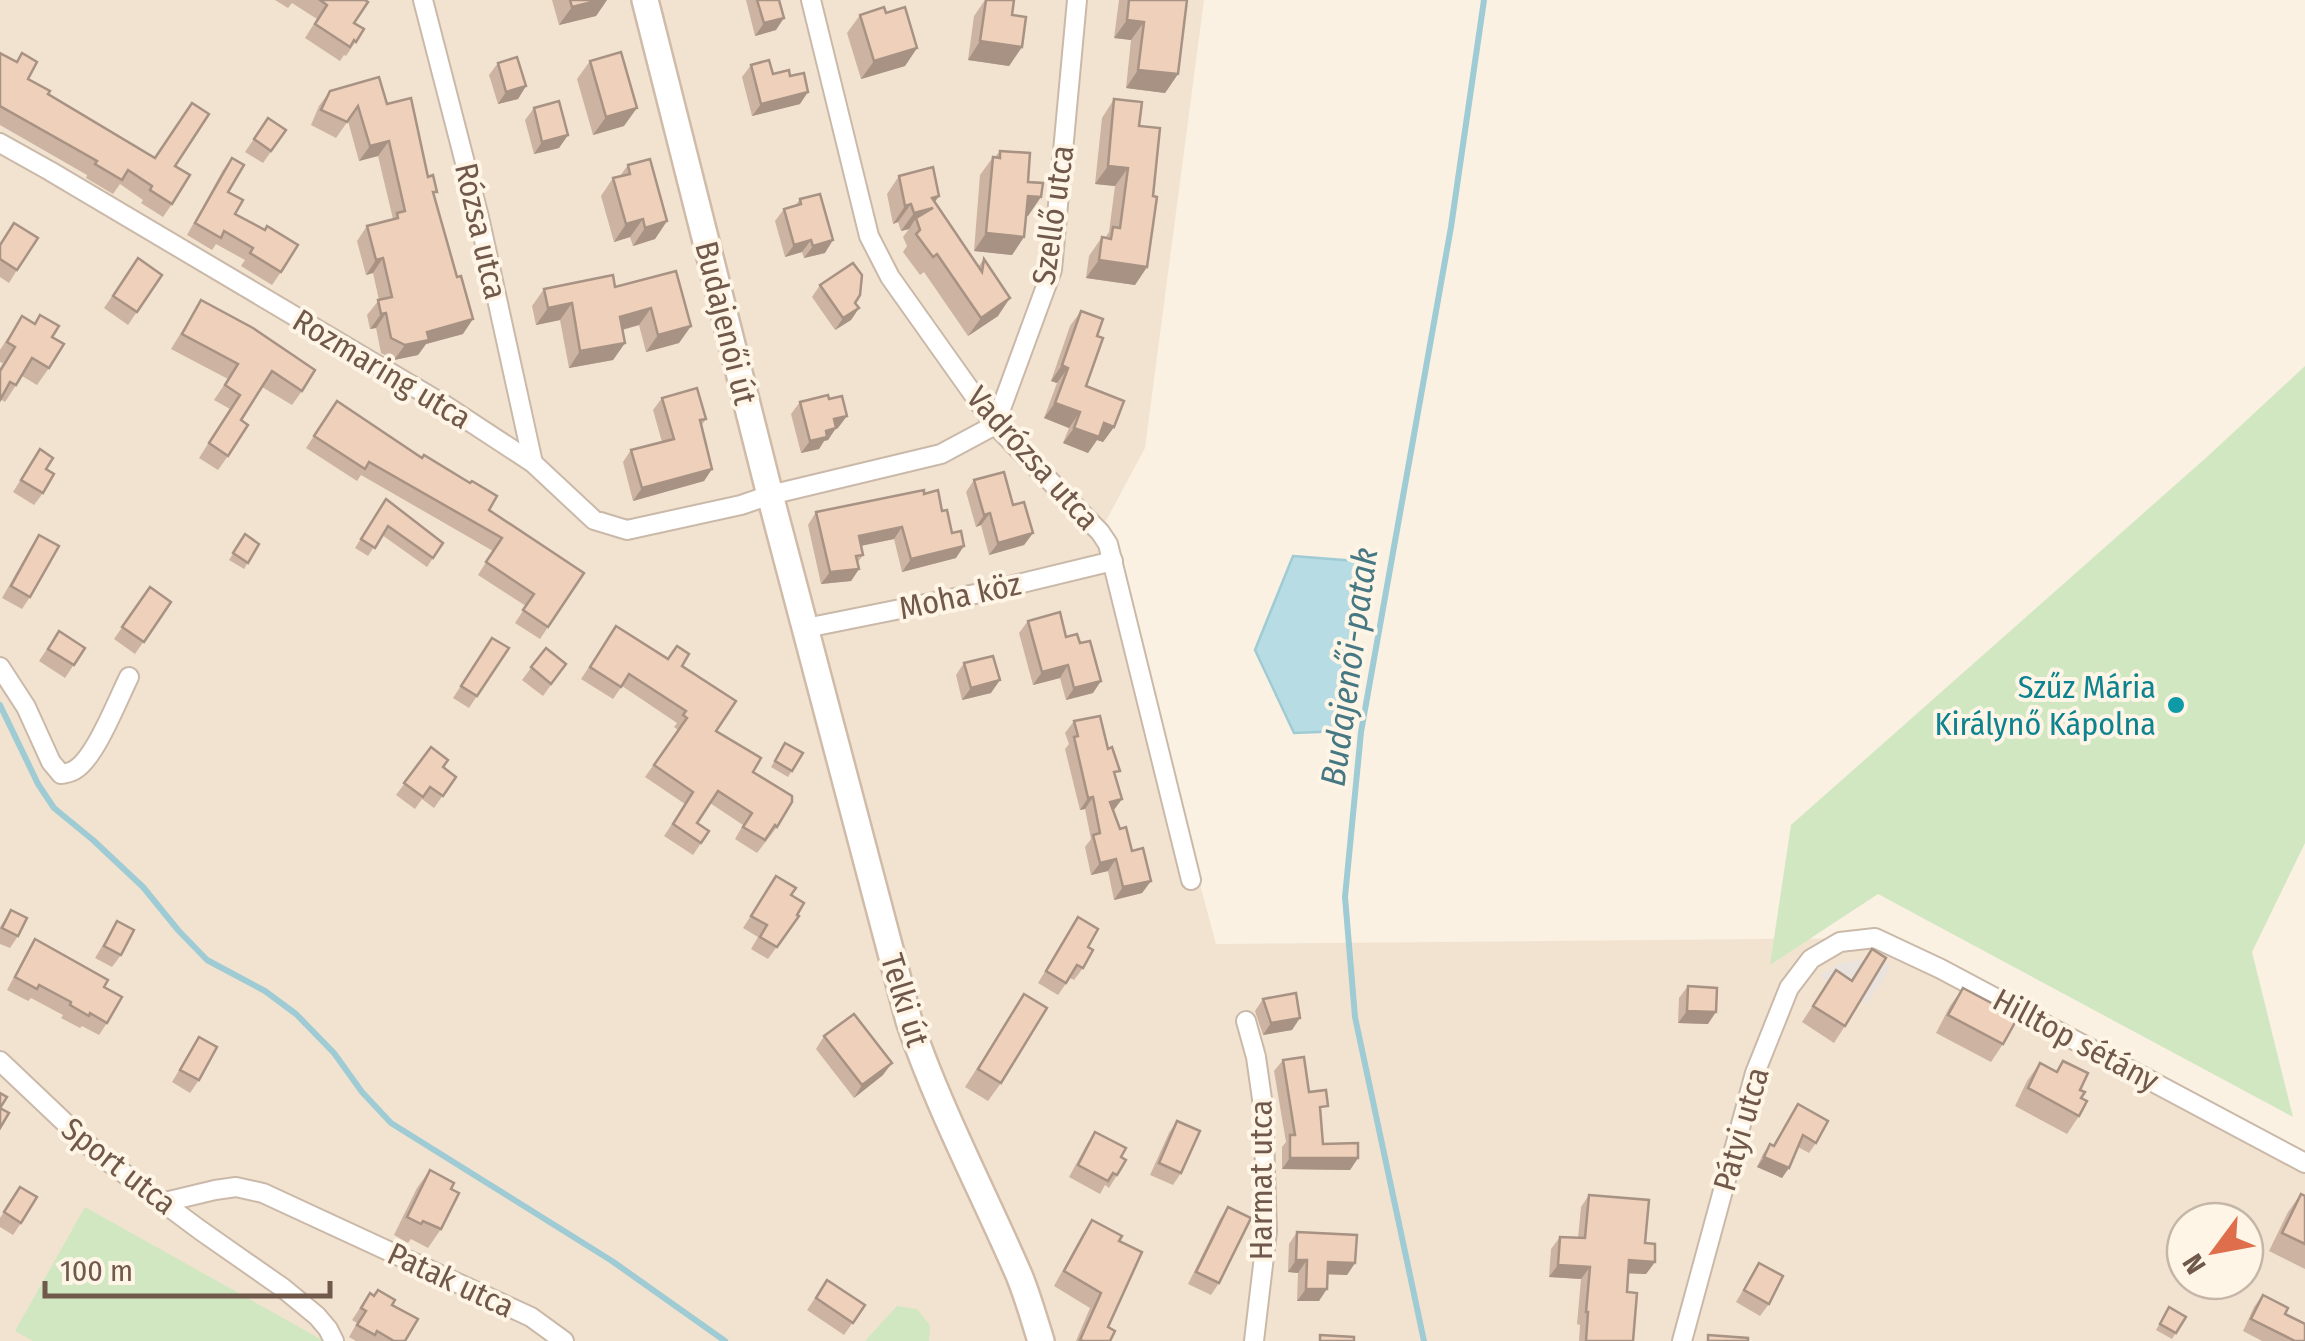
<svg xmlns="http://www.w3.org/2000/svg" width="2305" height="1341" font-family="'Fira Sans Condensed',sans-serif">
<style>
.residential{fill:#f2e3d0;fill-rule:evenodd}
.industrial{fill:#eae3dd}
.green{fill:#d0e7c1}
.water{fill:#b8dce3;stroke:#9ecbd4;stroke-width:2.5}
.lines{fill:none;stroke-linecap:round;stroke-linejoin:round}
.stream{stroke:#9ecbd4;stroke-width:6}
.minor-casing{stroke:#cab9a9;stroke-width:22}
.secondary-casing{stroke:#d0bba9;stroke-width:30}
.minor{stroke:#fff;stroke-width:18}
.secondary{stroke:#fff;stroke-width:25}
.wall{fill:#cdb3a1}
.shaded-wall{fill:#a79283}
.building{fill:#eed0bb;stroke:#a79283;stroke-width:2.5}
.culture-dot{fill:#0f9aa8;stroke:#fef5e7;stroke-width:4}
.labels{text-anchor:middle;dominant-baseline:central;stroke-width:8;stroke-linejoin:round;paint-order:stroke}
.street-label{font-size:32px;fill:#70584a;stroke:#fef5e7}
.culture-label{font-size:32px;fill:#0d838f;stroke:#fef5e7;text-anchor:end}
.water-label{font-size:35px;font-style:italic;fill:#457883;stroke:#fef5e7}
</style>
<rect width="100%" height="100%" fill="#fbf1e2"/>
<!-- residential -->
<path class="residential" d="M0 0H1204L1145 448 1100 532 1113 561 1216 944 1875 938 2305 1163V1341H0ZM2185 1221H2245V1281H2185Z"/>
<!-- industrial -->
<path class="industrial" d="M1868 959 1880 961 1891 967 1867 1004 1819 976 1841 963Z"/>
<!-- green -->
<g class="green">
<path d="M2305 366V843L2252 952 2293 1117 1878 894 1770 965 1791 825 2208 456Z"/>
<path d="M85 1207 324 1341H33L15 1331Z"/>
<path d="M897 1306 917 1309 930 1325 929 1341H865Z"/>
</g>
<!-- water -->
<path class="water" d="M1293 556 1368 562 1344 731 1294 733 1255 650Z"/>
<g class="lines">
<!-- stream -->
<g class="stream">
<path d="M0 705 38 784 54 808 93 840 143 887 178 930 207 960 265 991 296 1014 334 1053 362 1092 391 1123 612 1261 725 1341"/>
<path d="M1424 1341 1355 1017 1345 897 1361 732 1451 227 1484 0"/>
</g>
<!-- minor casing -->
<g class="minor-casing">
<g id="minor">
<path d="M423 0 479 217 533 463"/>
<path d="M811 0 869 236 890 277 995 425 1100 532 1108 544 1191 880"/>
<path d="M0 143 50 171 443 404 533 463 594 520 627 530 741 505 770 495 941 454 995 425 1052 270 1077 0"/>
<path d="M806 628 985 592 1113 561"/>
<path d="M0 667 26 707 51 762 61 774C67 773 71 773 76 769 96 756 118 699 129 677"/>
<path d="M1246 1021 1256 1057 1263 1106 1267 1231 1254 1341"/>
<path d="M0 1061 98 1154 200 1230 283 1288 317 1316 328 1329 334 1341"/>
<path d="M165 1202 215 1190 236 1187 263 1193 531 1317 564 1341"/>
<path d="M1682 1341 1755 1073 1789 988 1811 959 1840 942 1875 938 1941 969 2305 1163"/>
</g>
</g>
<!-- secondary casing -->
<g class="secondary-casing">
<path id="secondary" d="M645 0 770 495 909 1021C939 1109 982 1190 1019 1275 1028 1297 1034 1319 1041 1341"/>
</g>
<!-- minor -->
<use href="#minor" class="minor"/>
<!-- secondary -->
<use href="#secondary" class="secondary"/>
</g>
<!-- wall -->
<g class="wall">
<path d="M275 0H365L354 23 364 29 346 56 344 55 340 61 305 38 317 19 292 3 288 8Z"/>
<path d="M552 0H607L596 16 559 25Z"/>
<path d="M746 0H779L776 30 755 36Z"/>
<path d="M985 0H1014L1012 15 1022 47 1009 66 968 60 974 16Z"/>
<path d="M1119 0H1187L1178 74 1165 93 1126 88 1131 40 1114 38Z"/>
<path d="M886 13 917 48 905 66 861 79 847 33 860 15Z"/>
<path d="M0 53 16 62 22 53 28 79 48 94 155 158 175 166 172 204 163 217 141 203 143 200 120 184 113 194 86 178 87 175 0 125Z"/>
<path d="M590 61 624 126 593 135 577 79Z"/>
<path d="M498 63 526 86 518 99 498 104 489 75Z"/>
<path d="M751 65 773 74 800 104 752 116 742 77Z"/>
<path d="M330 91 387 104 428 177 434 196 463 334 426 344 418 355 394 360 381 353 376 328 370 329 367 315 379 300 373 273 366 275 357 241 367 226 393 219 378 156 359 161 348 121 336 138 311 125 319 106Z"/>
<path d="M1114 99 1139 126 1147 267 1135 285 1086 278 1089 256 1102 237 1105 238 1109 232 1115 186 1095 184 1102 118Z"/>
<path d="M534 108 568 135 559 148 534 154 525 120Z"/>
<path d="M268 118 286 130 263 163 245 152Z"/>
<path d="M1000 151 1028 182V216L1026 215 1024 237 1012 255 974 251 980 175 993 157H995Z"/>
<path d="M232 158 228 192 235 214 281 272 272 285 241 266 245 260 216 244 212 250 187 235 223 170Z"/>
<path d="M628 165 667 221 655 239 633 246 630 237 614 242 601 196 613 178 620 176Z"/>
<path d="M899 176 939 196 935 202 978 267 984 259 998 316 968 336 924 272 920 275 903 252 907 246 903 237 909 229 901 231 898 222 893 224 887 194Z"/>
<path d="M800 199 825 253 804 258 802 252 785 257 775 221 784 209 795 206Z"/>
<path d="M0 244 17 270 9 283 0 277Z"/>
<path d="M138 258 162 275 128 325 104 308Z"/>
<path d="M820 285 855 303 859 308 851 320 835 330 812 297Z"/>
<path d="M615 287 691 326 679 343 646 352 639 325 623 330 625 343 613 360 569 368 560 320 536 325 532 306 544 289Z"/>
<path d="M201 300 302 391 292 405 262 387 241 420 228 456 218 470 199 458 230 409 214 400 228 379 171 349Z"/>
<path d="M1081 311 1097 336 1086 386 1114 427 1103 442 1097 440 1088 453 1063 443 1069 428 1044 418 1057 383 1051 381 1070 326Z"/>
<path d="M40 315 52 337 49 368 37 385 22 376 5 402 0 399V368L3 363 0 362V350L22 316 34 324Z"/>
<path d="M662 398 706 419 701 426 712 469 704 481 633 501 623 462 631 450 662 442 653 410Z"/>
<path d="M337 401 489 510 584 573 540 639 515 623 526 606 478 575 493 551 361 475 357 481 306 448Z"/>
<path d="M800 402 838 428H836L828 440 824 441 819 449 801 453 791 414Z"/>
<path d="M40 449 46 469 43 493 34 505 13 492Z"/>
<path d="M974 480 1013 505 1033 533 1024 545 989 555 981 525 976 527 966 492Z"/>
<path d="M924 494 942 511 956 558 902 572 894 539 861 546 863 555 858 562 859 569 851 581 821 584 808 525 816 512Z"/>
<path d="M386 499 443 543 427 567 382 535 368 556 355 548Z"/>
<path d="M245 534 259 544 244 569 229 560Z"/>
<path d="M39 535 30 597 22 609 2 598 31 547Z"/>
<path d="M150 587 171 602 135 654 114 639Z"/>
<path d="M1028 621 1066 637 1093 693 1066 700 1060 678 1033 685 1019 633Z"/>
<path d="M616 626 682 666 716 731 753 772 777 827 757 853 735 839 743 825 710 803 697 823 709 831 693 855 664 836 685 804 645 777 678 730 674 727 677 723 622 686 613 699 581 679Z"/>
<path d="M59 631 85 648 65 678 39 661Z"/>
<path d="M492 638 509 648 469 708 453 698Z"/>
<path d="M546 648 566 664 543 696 522 680Z"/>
<path d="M964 663 991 693 962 700 956 675Z"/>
<path d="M1074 721 1115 777 1122 799 1113 811 1120 829 1132 851 1151 881 1142 893 1114 900 1108 871 1091 875 1085 847 1091 839 1085 809 1080 810 1065 749 1069 744 1065 733Z"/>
<path d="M785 743 803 753 788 777 771 767Z"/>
<path d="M431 747 443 767 456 777 434 808 422 799 415 809 396 795Z"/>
<path d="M776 876 791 895 797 915 799 916 768 959 751 949 758 937 743 928Z"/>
<path d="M11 910 18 936 10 948 0 944V927Z"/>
<path d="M1078 917 1088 947 1083 968 1074 980 1070 978 1058 995 1038 983Z"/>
<path d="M117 921 121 955 112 967 95 958Z"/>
<path d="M35 939 104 987 107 1023 99 1035 82 1026 80 1028 61 1018 63 1015 31 998 28 1001 7 990 27 952Z"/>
<path d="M1872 949 1845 1026 1834 1043 1802 1022 1836 970 1851 980Z"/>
<path d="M1688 986 1708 1024 1678 1023 1679 998Z"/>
<path d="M1963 988 2003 1044 1991 1062 1936 1033 1950 1006Z"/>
<path d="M1024 994 1001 1083 988 1101 965 1087Z"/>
<path d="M1263 999 1292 1030 1263 1035 1255 1011Z"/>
<path d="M824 1036 883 1075 854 1098 816 1049Z"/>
<path d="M199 1037V1080L190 1093 172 1082Z"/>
<path d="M1283 1060 1309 1092 1321 1116 1323 1144 1358 1158 1350 1170 1282 1169V1147L1286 1142 1274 1071Z"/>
<path d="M2063 1061 2080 1090 2081 1098 2079 1116 2067 1134 2015 1106 2027 1081 2040 1063 2056 1071Z"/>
<path d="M1798 1104 1816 1143 1809 1153 1798 1147 1782 1178 1757 1167 1763 1154 1770 1144 1773 1145Z"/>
<path d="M1177 1121 1181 1173 1173 1185 1150 1175 1169 1133Z"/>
<path d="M1095 1132 1117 1175 1109 1188 1105 1185 1100 1194 1069 1177 1087 1144Z"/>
<path d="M430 1170 451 1189 441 1229 428 1248 411 1239 408 1243 394 1235 417 1188Z"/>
<path d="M20 1187 21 1223 13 1235 0 1227V1218Z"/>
<path d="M2301 1194 2305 1196V1269L2269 1251 2288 1212Z"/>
<path d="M1589 1195 1645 1243 1655 1262 1646 1274 1628 1273 1627 1292 1633 1341H1579L1580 1325 1577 1324 1581 1279 1549 1277 1551 1249 1560 1237 1578 1238 1581 1207Z"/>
<path d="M1228 1207 1219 1283 1211 1295 1188 1284 1220 1219Z"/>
<path d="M1092 1220 1119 1241 1108 1327 1110 1341H1076L1090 1308 1054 1286 1082 1235Z"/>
<path d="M1297 1232 1355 1263 1347 1275 1328 1274 1319 1301H1297L1298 1273 1288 1272 1289 1244Z"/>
<path d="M1759 1263 1769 1304 1760 1316 1736 1302Z"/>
<path d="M827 1280 865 1305 844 1335 807 1310Z"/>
<path d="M370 1293 392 1305 405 1341H356L349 1337 357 1323 352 1320Z"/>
<path d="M2263 1295 2285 1314 2305 1341H2262L2243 1331 2254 1307Z"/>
<path d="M2169 1307 2186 1317 2172 1339 2156 1330Z"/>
</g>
<!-- shaded-wall -->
<g class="shaded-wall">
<path d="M600 0H607L596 16 559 25 572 7Z"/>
<path d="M784 18 776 30 755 36 764 23Z"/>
<path d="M1127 20 1144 22 1131 40 1114 38Z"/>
<path d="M980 41 1022 47 1009 66 968 60Z"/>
<path d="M917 48 905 66 861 79 874 61Z"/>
<path d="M1138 70 1178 74 1165 93 1126 88Z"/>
<path d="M526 86 518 99 498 104 506 92Z"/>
<path d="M808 92 800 104 752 116 761 104Z"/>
<path d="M637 108 624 126 593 135 606 117Z"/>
<path d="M568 135 559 148 534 154 542 142Z"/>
<path d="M389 141 378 156 359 161 370 146Z"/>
<path d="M1108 166 1128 168 1115 186 1095 184Z"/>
<path d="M939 196 930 208 916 218 909 229 901 231 914 213 932 198Z"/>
<path d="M1028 196 1041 197 1028 216 1016 214Z"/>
<path d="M911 204 898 222 893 224 905 206Z"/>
<path d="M643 219 630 237 614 242 626 224Z"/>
<path d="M667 221 655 239 633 246 645 228Z"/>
<path d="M986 233 1024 237 1012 255 974 251Z"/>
<path d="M811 240 802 252 785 257 794 245Z"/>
<path d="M833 240 825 253 804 258 813 246Z"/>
<path d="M383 258 373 273 366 275 376 260Z"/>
<path d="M1099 260 1147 267 1135 285 1086 278Z"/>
<path d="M1010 298 998 316 968 336 981 318Z"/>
<path d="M572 303 560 320 536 325 548 308Z"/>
<path d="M651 308 639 325 609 333 620 317Z"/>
<path d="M859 308 851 320 835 330 843 318Z"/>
<path d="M386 313 376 328 370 329 381 314Z"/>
<path d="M473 319 463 334 426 344 418 355 394 360 405 345 427 332Z"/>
<path d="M691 326 679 343 646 352 658 335Z"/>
<path d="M625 343 613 360 569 368 580 351Z"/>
<path d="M1062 365 1068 368 1057 383 1051 381Z"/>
<path d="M1055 403 1080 412 1069 428 1044 418Z"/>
<path d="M847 416 838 428H836L828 440 824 441 819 449 801 453 810 441 834 419Z"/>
<path d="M1104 423 1114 427 1103 442 1097 440 1088 453 1063 443 1074 428Z"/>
<path d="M712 469 704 481 633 501 642 488Z"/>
<path d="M990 513 981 525 976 527 984 515Z"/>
<path d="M902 527 894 539 850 548 859 536Z"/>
<path d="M1033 533 1024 545 989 555 998 543Z"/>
<path d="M964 546 956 558 902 572 911 559Z"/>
<path d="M859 569 851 581 821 584 830 572Z"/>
<path d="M1068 665 1060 678 1033 685 1042 672Z"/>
<path d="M1000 680 991 693 962 700 971 688Z"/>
<path d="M1101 681 1093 693 1066 700 1074 688Z"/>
<path d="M1093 797 1085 809 1080 810 1088 798Z"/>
<path d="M1122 799 1113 811 1110 802Z"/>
<path d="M1116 859 1108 871 1091 875 1100 863Z"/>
<path d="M1151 881 1142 893 1114 900 1123 887Z"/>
<path d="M1687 1011 1716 1012 1708 1024 1678 1023Z"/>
<path d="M1300 1018 1292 1030 1263 1035 1271 1023Z"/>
<path d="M892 1063 883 1075 854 1098 862 1085Z"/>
<path d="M1764 1157 1789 1168 1782 1178 1757 1167Z"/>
<path d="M1290 1158H1358L1350 1170 1282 1169Z"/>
<path d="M1296 1260H1307L1298 1273 1288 1272Z"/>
<path d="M1629 1260 1655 1262 1646 1274 1621 1273Z"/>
<path d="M1328 1262 1355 1263 1347 1275 1319 1274Z"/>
<path d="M1558 1265 1590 1267 1581 1279 1549 1277Z"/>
<path d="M1306 1289H1327L1319 1301H1297Z"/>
</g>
<!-- building -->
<g class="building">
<path d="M320 0H365L368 2 354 23 364 29 356 42 354 40 350 47 315 24 327 5Z"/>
<path d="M570 0H600L572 7Z"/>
<path d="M757 0H779L784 18 764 23Z"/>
<path d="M986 0H1014L1012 15 1026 17 1022 47 980 41Z"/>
<path d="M1129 0H1187L1178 74 1138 70 1144 22 1127 20Z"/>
<path d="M884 7 886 13 905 7 917 48 874 61 860 15Z"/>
<path d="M621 52 637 108 606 117 590 61Z"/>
<path d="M0 53 17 62 22 53 37 62 28 79 50 91 48 94 155 158 192 103 209 114 175 166 190 175 172 204 150 190 152 186 128 170 122 180 95 164 97 161 0 106Z"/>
<path d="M517 57 526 86 506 92 498 63Z"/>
<path d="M769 60 773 74 789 70 790 76 804 73 808 92 761 104 751 65Z"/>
<path d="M379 77 387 104 411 98 428 177 433 175 437 192H433L457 277 461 276 473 319 427 332 429 340 405 345 391 338 386 313 381 314 378 300 392 297 383 258 376 260 367 226 398 218 397 213 405 211 389 141 370 146 358 106 347 122 321 110 330 91Z"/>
<path d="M1114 99 1142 102 1139 126 1160 128 1153 196 1157 197 1147 267 1099 260 1102 237 1111 239 1113 227 1120 228 1128 168 1108 166Z"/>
<path d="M559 101 568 135 542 142 534 108Z"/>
<path d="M268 118 286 130 271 151 254 139Z"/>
<path d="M1000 151 1030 153 1028 182 1043 183 1041 197 1028 196 1024 237 986 233 993 157 1000 158Z"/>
<path d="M232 158 244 165 228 192 243 200 235 214 265 230 267 226 298 245 281 272 250 253 253 248 224 231 221 238 195 223Z"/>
<path d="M650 159 667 221 645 228 643 219 626 224 613 178 630 174 628 165Z"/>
<path d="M933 167 939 196 932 198 982 272 984 259 1010 298 981 318 937 254 933 257 916 234 920 230 916 218 933 208 914 213 911 204 905 206 899 176Z"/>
<path d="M820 194 833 240 813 246 811 240 794 245 784 209 801 204 800 199Z"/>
<path d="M14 223 38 238 17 270 0 259V245Z"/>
<path d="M138 258 162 275 137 312 113 296Z"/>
<path d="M853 263 862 275 860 295 855 303 859 308 843 318 820 285Z"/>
<path d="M676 271 691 326 658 335 651 308 620 317 625 343 580 351 572 303 548 308 544 289 613 275 615 287Z"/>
<path d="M201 300 253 328 315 370 302 391 272 371 241 420 248 425 228 456 209 443 240 395 225 385 238 364 182 334Z"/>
<path d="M1081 311 1103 319 1097 336 1103 338 1086 386 1124 401 1114 427 1104 423 1099 437 1074 428 1080 412 1055 403 1068 368 1062 365Z"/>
<path d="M40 315 59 326 52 337 64 344 49 368 32 358 16 385 10 382 0 400V371L15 347 7 342 22 316 35 324Z"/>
<path d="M697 388 706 419 700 420 712 469 642 488 631 450 674 439 662 398Z"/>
<path d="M828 395 829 399 842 396 847 416 834 419 836 428 826 431 827 437 810 441 800 402Z"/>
<path d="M337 401 422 458 424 455 470 483 472 481 497 496 489 510 584 573 548 627 523 610 534 594 486 562 502 538 369 462 365 469 314 436Z"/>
<path d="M40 449 53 458 46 469 54 474 43 493 21 480Z"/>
<path d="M1004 472 1013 505 1024 502 1033 533 998 543 990 513 984 515 974 480Z"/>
<path d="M924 490V494L938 490 942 511 947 510 952 533 961 531 964 546 911 559 902 527 859 536 863 555 856 556 859 569 830 572 816 512Z"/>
<path d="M386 499 443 543 433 558 388 526 375 548 361 539Z"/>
<path d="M245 534 259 544 248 563 233 553Z"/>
<path d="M39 535 59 546 30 597 11 586Z"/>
<path d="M150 587 171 602 144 642 122 627Z"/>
<path d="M1060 612 1066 637 1077 634 1080 643 1090 641 1101 681 1074 688 1068 665 1042 672 1028 621Z"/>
<path d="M616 626 668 659 677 646 689 654 682 666 736 701 716 731 761 758 753 772 792 796V802L777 827 775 825 765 840 743 827 752 813 718 791 697 823 709 831 701 843 673 824 693 792 654 765 687 718 683 715 686 711 629 674 621 687 590 667Z"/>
<path d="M59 631 85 648 74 665 48 649Z"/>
<path d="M492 638 509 648 477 696 461 686Z"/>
<path d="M546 648 566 664 551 684 531 667Z"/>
<path d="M993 656 1000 680 971 688 964 663Z"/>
<path d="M1100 716 1108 749 1112 747 1120 771 1114 772 1122 799 1110 802 1120 829 1126 827 1132 851 1143 848 1151 881 1123 887 1116 859 1100 863 1093 835 1100 833 1093 797 1088 798 1074 737 1078 736 1074 721Z"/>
<path d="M785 743 803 753 792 771 775 761Z"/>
<path d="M431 747 448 760 443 767 456 777 443 796 430 787 423 797 404 783Z"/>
<path d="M776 876 796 888 791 895 804 903 797 915 799 916 777 947 760 937 767 925 751 916Z"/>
<path d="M11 910 27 918 18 936 2 928Z"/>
<path d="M1078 917 1098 929 1088 947 1093 950 1083 968 1077 965 1066 983 1046 971Z"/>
<path d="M117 921 134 930 121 955 104 946Z"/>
<path d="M35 939 108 980 104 987 122 997 107 1023 90 1013 89 1016 70 1005 71 1002 39 985 37 989 15 977Z"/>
<path d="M1872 949 1886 958 1845 1026 1813 1006 1836 970 1852 981Z"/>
<path d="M1688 986 1717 988 1716 1012 1687 1011Z"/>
<path d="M1963 988 2018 1017 2003 1044 1948 1015Z"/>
<path d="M1296 993 1300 1018 1271 1023 1263 999Z"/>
<path d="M1024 994 1047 1008 1001 1083 978 1069Z"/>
<path d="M854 1014 892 1063 862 1085 824 1036Z"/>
<path d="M199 1037 217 1047 199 1080 180 1070Z"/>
<path d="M1304 1057 1309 1092 1326 1090 1328 1106 1320 1107 1323 1144 1358 1143V1158H1290V1135H1295L1283 1060Z"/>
<path d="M2063 1061 2088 1073 2080 1090 2085 1092 2081 1098 2087 1101 2079 1116 2028 1088 2040 1063 2057 1072Z"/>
<path d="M0 1093 7 1097 0 1108 9 1113 0 1128Z"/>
<path d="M1798 1104 1828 1121 1816 1143 1803 1135 1789 1168 1764 1157 1770 1144 1774 1146Z"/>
<path d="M1177 1121 1200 1131 1181 1173 1159 1163Z"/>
<path d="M1095 1132 1126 1148 1121 1157 1126 1160 1117 1175 1113 1173 1108 1181 1078 1165Z"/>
<path d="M430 1170 454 1183 451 1189 459 1193 441 1229 423 1221 421 1224 407 1217Z"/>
<path d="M20 1187 37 1197 21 1223 4 1212Z"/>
<path d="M2301 1194 2305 1196V1244L2282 1233Z"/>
<path d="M1589 1195 1649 1200 1645 1243 1655 1244V1262L1629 1260 1627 1292 1637 1293 1633 1341H1586L1588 1312H1586L1590 1267 1558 1265 1560 1237 1585 1238Z"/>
<path d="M1228 1207 1251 1218 1219 1283 1196 1272Z"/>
<path d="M1092 1220 1122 1236 1119 1241 1142 1252 1108 1327 1115 1331 1110 1341H1083L1080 1340 1101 1293 1064 1271Z"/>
<path d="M1297 1232 1357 1235 1355 1263 1328 1262 1327 1289H1306L1307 1260H1296Z"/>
<path d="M1759 1263 1783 1276 1769 1304 1744 1290Z"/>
<path d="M827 1280 865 1305 853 1323 816 1298Z"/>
<path d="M378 1290 395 1300 392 1305 418 1319 405 1341H394L377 1331 375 1335 357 1325 366 1311 361 1308 370 1293 374 1296Z"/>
<path d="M2263 1295 2288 1308 2285 1314 2305 1324V1341H2295L2251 1319Z"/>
<path d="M2169 1307 2186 1317 2176 1333 2160 1324Z"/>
<path d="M1320 1335 1354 1337V1341H1320Z"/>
<path d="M1708 1335 1748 1338V1341H1708Z"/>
</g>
<!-- markers -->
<circle class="culture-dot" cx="2176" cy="705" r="10"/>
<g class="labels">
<!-- street labels -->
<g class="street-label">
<text transform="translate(1053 215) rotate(-82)">Szellő utca</text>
<text transform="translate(481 231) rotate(77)">Rózsa utca</text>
<text transform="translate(726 323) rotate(76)">Budajenői út</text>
<text transform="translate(382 369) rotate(31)">Rozmaring utca</text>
<text transform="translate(1033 458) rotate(48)">Vadrózsa utca</text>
<text transform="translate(960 596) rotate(-12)">Moha köz</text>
<text transform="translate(905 1000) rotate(73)">Telki út</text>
<text transform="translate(2076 1040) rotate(28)">Hilltop sétány</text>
<text transform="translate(1741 1129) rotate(-74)">Pátyi utca</text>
<text transform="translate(119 1166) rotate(38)">Sport utca</text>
<text transform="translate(1261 1180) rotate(-90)">Harmat utca</text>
<text transform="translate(451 1280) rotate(25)">Patak utca</text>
</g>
<!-- culture labels -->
<g class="culture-label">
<text x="2156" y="687">Szűz Mária<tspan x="2156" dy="37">Királynő Kápolna</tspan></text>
</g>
<!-- water labels -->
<g class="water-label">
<text transform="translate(1349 667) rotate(-82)">Budajenői-patak</text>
</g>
</g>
<!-- north arrow -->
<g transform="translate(2215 1251) rotate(238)"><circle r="48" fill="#fef5e7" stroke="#c5b6a8" stroke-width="2.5"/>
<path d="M0-8L18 38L0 25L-18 38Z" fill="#df6f4c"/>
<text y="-15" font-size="28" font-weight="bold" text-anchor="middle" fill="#70584a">N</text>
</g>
<!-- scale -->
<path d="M45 1281v15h285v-15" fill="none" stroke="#70584a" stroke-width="5"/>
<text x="60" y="1281" font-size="30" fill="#70584a" stroke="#fef5e7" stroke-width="8" paint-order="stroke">100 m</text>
</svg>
